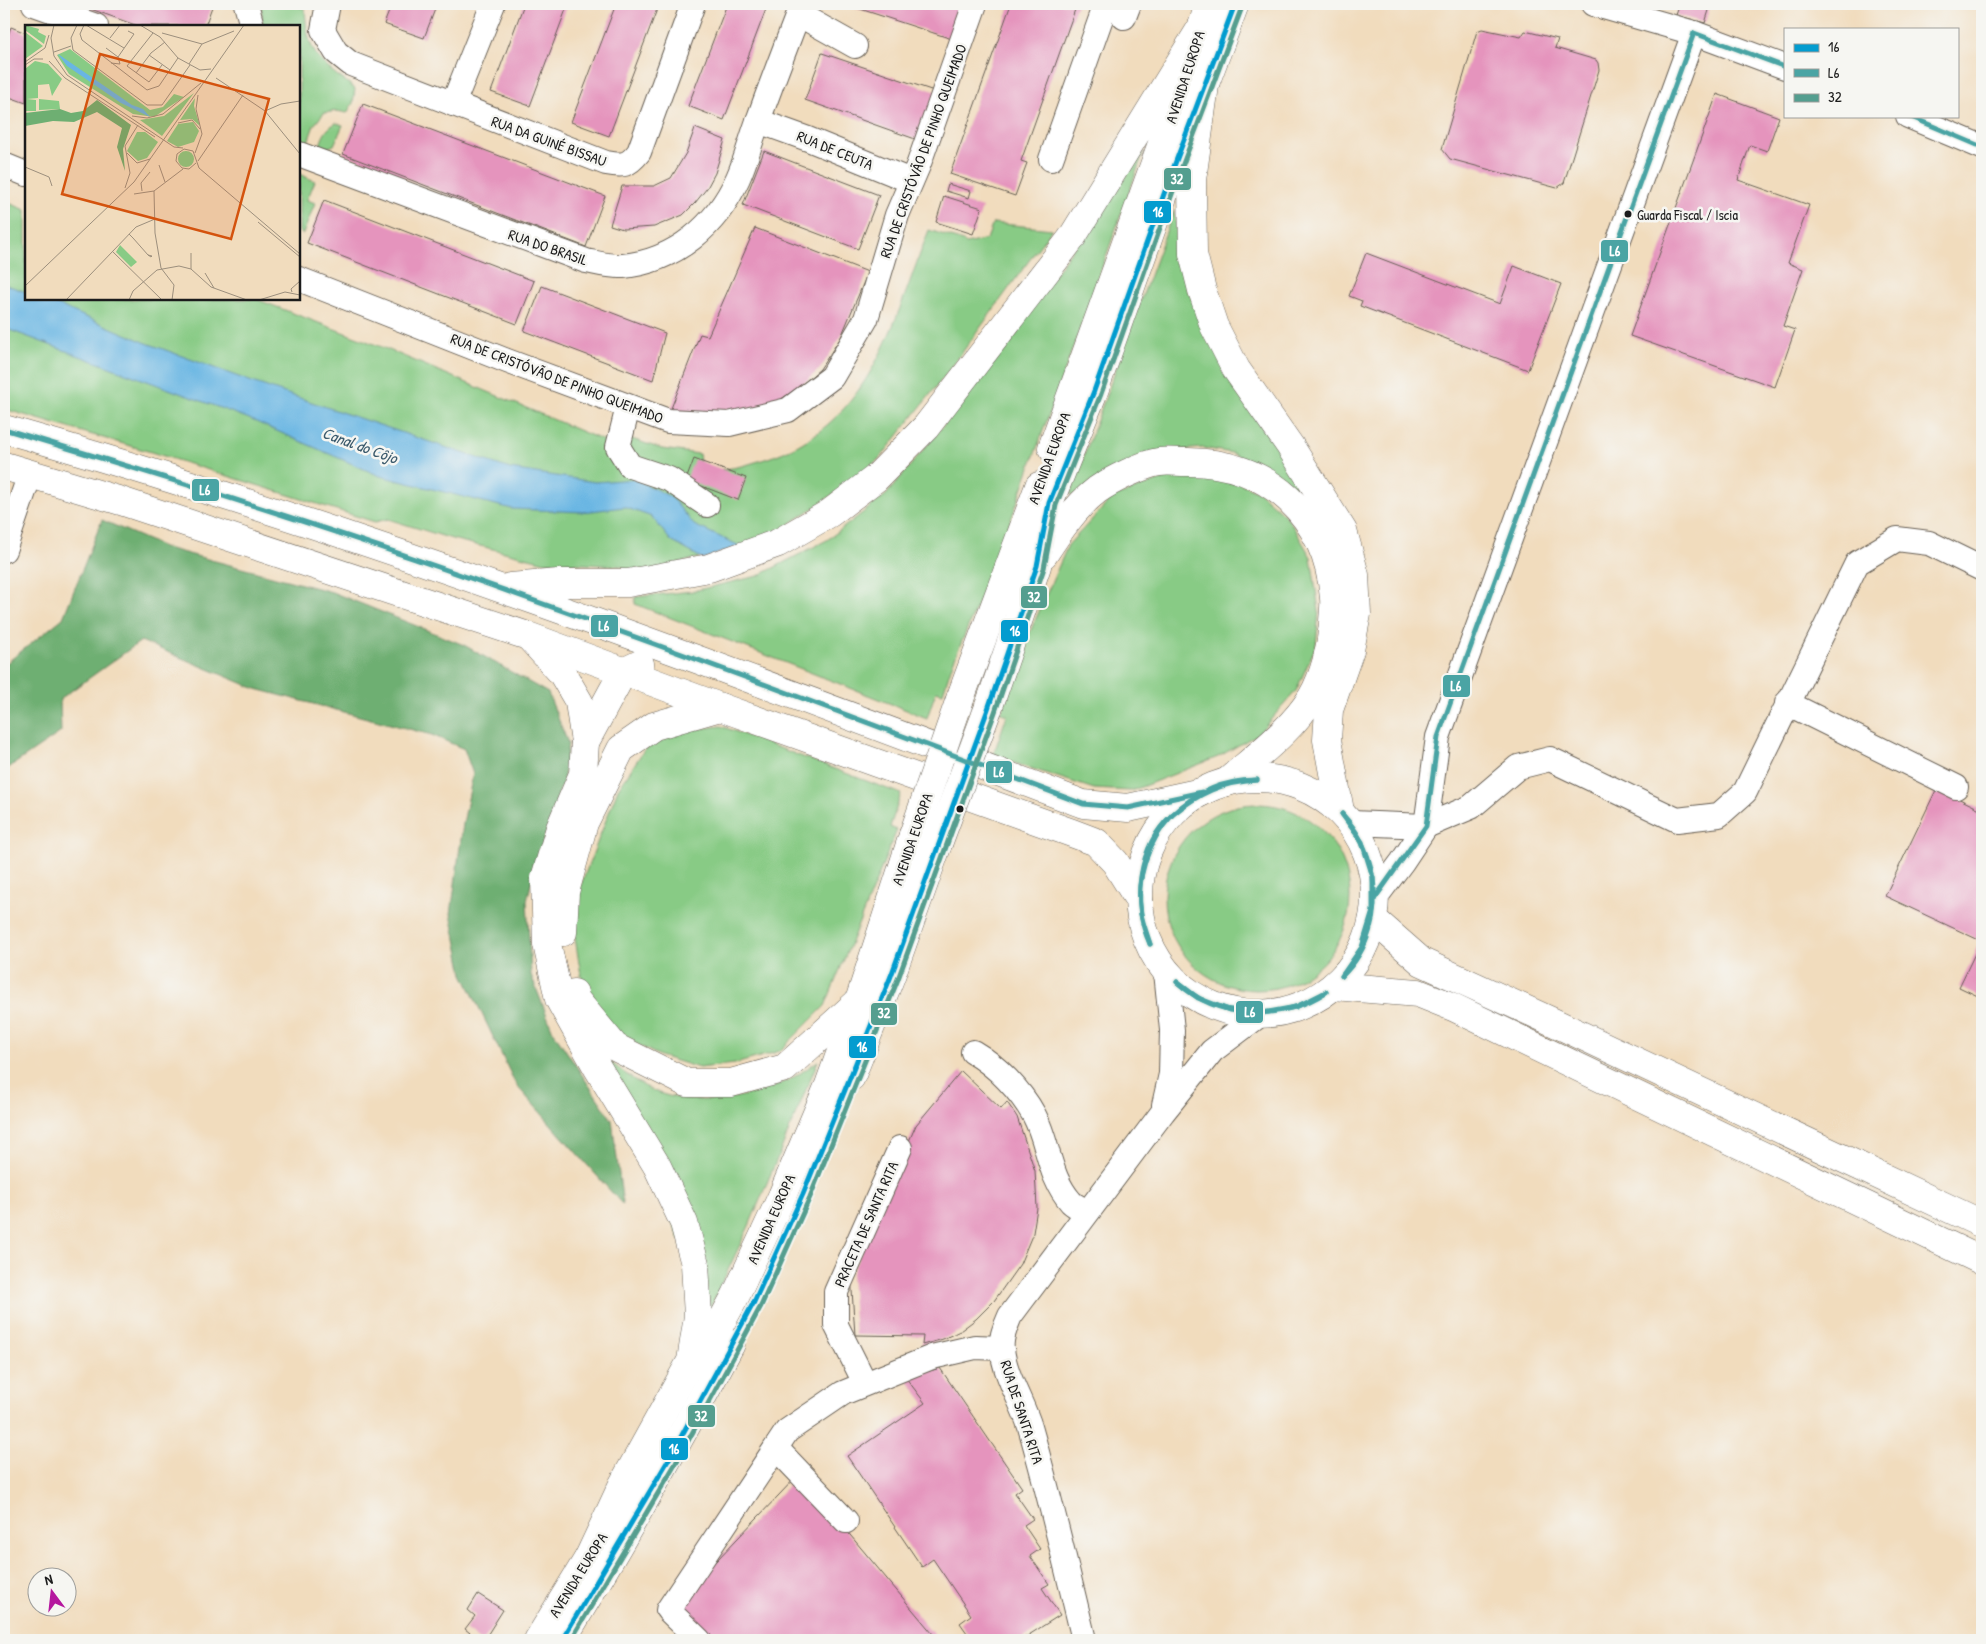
<svg xmlns="http://www.w3.org/2000/svg" width="1986" height="1644" font-family="'Patrick Hand',sans-serif">
<style>
.green{fill:#88cb85;stroke:#527450}
.forest{fill:#6eaf72;stroke:#456647}
.water{fill:#69b6e3;stroke:#426980}
.building{fill:#e594bd}
.lines{fill:none;stroke-linecap:round;stroke-linejoin:round}
.minor-casing{stroke:#675f54;stroke-width:26}
.major-casing{stroke:#675f54;stroke-width:29}
.minor{stroke:#fff;stroke-width:24}
.major{stroke:#fff;stroke-width:28}
.major-bridge-casing{stroke:#675f54;stroke-width:29;stroke-linecap:butt}
.major-bridge{stroke:#fff;stroke-width:28}
.bus-1-casing{stroke:#f6f6f2;stroke-width:9}
.bus-2-casing{stroke:#f6f6f2;stroke-width:9}
.bus-3-casing{stroke:#f6f6f2;stroke-width:9}
.bus-1{stroke:#049ccf;stroke-width:5}
.bus-2{stroke:#4aa4a4;stroke-width:5}
.bus-3{stroke:#549e8f;stroke-width:5}
.bus-dot{fill:#1c1c1c;stroke:#f6f6f2;stroke-width:2}
.labels{text-anchor:middle;dominant-baseline:central;stroke-width:5;stroke-linejoin:round;paint-order:stroke}
.bus-label{font-size:14px;fill:#1c1c1c;stroke:#f6f6f2;text-anchor:start}
.street-label{font-size:15px;fill:#1c1c1c;stroke:#f6f6f2}
.water-label{font-size:16px;font-style:italic;fill:#3b5a6c;stroke:#f6f6f2}
.inset-road{fill:none;stroke:#9c8f7d;stroke-width:1}
.view{fill:#d4530e;fill-opacity:0.15;stroke:#d4530e;stroke-width:2.5}
.inset-edge{fill:none;stroke:#1c1c1c;stroke-width:2.5}
.line-badge{stroke:#f6f6f2;stroke-width:2}
.badge-label{font-size:14px;text-anchor:middle;font-weight:bold;fill:#fff}
</style>
<rect width="100%" height="100%" fill="#f6f6f2"/>
<filter id="ink" filterUnits="userSpaceOnUse"><feTurbulence type="fractalNoise" baseFrequency=".02" numOctaves="2"/><feDisplacementMap in="SourceGraphic" scale="10" xChannelSelector="R" yChannelSelector="G"/><feConvolveMatrix kernelMatrix="1 2 1 2 8 2 1 2 1" color-interpolation-filters="sRGB"/></filter>
<filter id="wash" filterUnits="userSpaceOnUse"><feTurbulence type="fractalNoise" baseFrequency=".0096" numOctaves="4" result="noise"/><feDisplacementMap in="SourceGraphic" scale="20" xChannelSelector="R" yChannelSelector="G"/><feGaussianBlur stdDeviation="1.12" result="paint"/><feColorMatrix in="noise" values="0 0 0 0 0 0 0 0 0 0 0 0 0 0 0 0 0 1.4 0 .05"/><feComposite in="paint" operator="in"/></filter>
<g filter="url(#wash)">
<rect width="100%" height="100%" fill="#f1dcbd"/>
<!-- green -->
<g class="green">
<path d="M261 4H292L305 9C307 37 309 53 333 72 340 78 348 82 355 89L353 103 347 113 337 111 324 113 314 125 308 142 299 138V26H263Z"/>
<path d="M336 123 343 125 334 145 327 148H319C323 136 325 129 336 123Z"/>
<path d="M1144 151 999 553 952 665 943 693 936 691 927 718 635 604V597L693 591 758 576 827 540 886 495 951 416Z"/>
<path d="M299 174 315 181 307 200 315 203 303 234 299 232Z"/>
<path d="M4 201 26 210V299H256L382 347 602 440 621 446 626 437 662 449 699 454 701 469C723 472 744 466 765 459 871 426 893 322 929 230L963 241 966 244 987 239 993 223 1052 229 948 372 881 457 857 478 775 534 726 551 635 574 621 566 545 562 452 539 388 519 375 522 151 452 4 409Z"/>
<path d="M1174 210 1188 291 1333 544 1260 466 1232 453 1203 448 1146 453 1073 495 1070 494Z"/>
<path d="M1220 474 1259 492 1288 518 1311 557 1319 611 1316 646 1296 691 1258 734 1218 757 1131 791 1094 789 993 756 1007 715 1001 713 1030 632 1068 545 1112 498 1166 478Z"/>
<path d="M721 726 901 794 890 827 897 830 825 1006 780 1051 735 1064 699 1068 660 1056 624 1038 599 1015 582 981 574 932 580 887 618 789 644 750 681 731Z"/>
<circle cx="1257" cy="897" r="93"/>
<path d="M598 1052C617 1067 638 1086 662 1094 699 1106 747 1099 782 1083 795 1078 807 1068 818 1061L749 1226 710 1308Z"/>
</g>
<!-- forest -->
<path class="forest" d="M102 520 166 548 332 592 464 645 548 693 568 743 564 778 536 863 527 901 531 975 553 1031 612 1120 623 1205 516 1085 463 974 451 914 463 824 473 774 464 749 432 735 256 689 141 641 60 699 61 732 4 771V665L63 618Z"/>
<!-- water -->
<path class="water" d="M4 284 26 292V299H44L144 342 255 383 510 469 595 482 635 479 671 497 694 525 740 546 703 559 671 541 652 517 624 507 583 512 512 509 380 476 247 418 4 328Z"/>
<g id="blocks">
<!-- building -->
<g class="building">
<path d="M77 4H213L205 26H138Z"/>
<path d="M392 4H437L424 38 384 24Z"/>
<path d="M524 4H568L530 106 491 92Z"/>
<path d="M616 4H659L609 136 571 122Z"/>
<path d="M727 4H768L724 120 688 106Z"/>
<path d="M845 4H966L955 40Z"/>
<path d="M1011 4H1077L1021 161 1027 163 1015 196 950 174Z"/>
<path d="M1680 4H1711L1705 23 1676 15Z"/>
<path d="M11 27 26 33V103L4 95V46Z"/>
<path d="M1482 29 1521 37 1525 31 1558 39 1555 48 1596 60 1598 63 1599 70 1564 183 1557 188 1450 159 1442 149 1477 31Z"/>
<path d="M822 53 937 92 918 140 805 100Z"/>
<path d="M1717 94 1779 117 1767 151 1750 145 1738 180 1809 205 1788 263 1803 269 1783 326 1795 330 1775 387 1630 336Z"/>
<path d="M363 104 605 196 586 247 343 154Z"/>
<path d="M695 128 725 140 715 173 707 188 695 203 683 215 654 227 623 229 610 225 622 186H654L671 178 686 153Z"/>
<path d="M764 151 879 195 858 249 743 205Z"/>
<path d="M948 184 971 191 969 198 946 191Z"/>
<path d="M944 196 982 208 973 234 936 222Z"/>
<path d="M324 200 534 281 517 324 307 243Z"/>
<path d="M755 228 868 272 841 337 820 369 798 388 775 403 744 412 703 414 670 411 700 334 708 336Z"/>
<path d="M1366 253 1500 304 1514 266 1561 284 1528 370 1360 306 1362 301 1349 296Z"/>
<path d="M542 286 665 333 653 380 524 331Z"/>
<path d="M694 459 746 478 738 500 686 480Z"/>
<path d="M1937 788 1982 810V998L1959 987 1981 941 1885 896Z"/>
<path d="M961 1071 1001 1109 1007 1102 1017 1117 1035 1171 1037 1208 1033 1233 1020 1264 994 1301 976 1319 960 1331 943 1339 922 1345 923 1336 855 1335 851 1275 916 1125Z"/>
<path d="M940 1368 1022 1488 1015 1493 1033 1519 1024 1525 1040 1549 1030 1556 1049 1584 1042 1588 1060 1615 1021 1640H972L960 1623 971 1615 933 1559 922 1567 847 1456 925 1403 906 1378Z"/>
<path d="M799 1474 938 1640H712L675 1604Z"/>
<path d="M478 1594 503 1610 484 1640H479L465 1629 475 1616 468 1610Z"/>
</g>
</g>
</g>
<g filter="url(#ink)">
<use href="#blocks" fill-opacity="0" stroke="#675f54" stroke-width="1"/>
<g class="lines">
<!-- minor casing -->
<g class="minor-casing">
<g id="minor">
<path d="M34 4 96 26"/>
<path d="M246 4 252 26"/>
<path d="M328 4 323 30 336 52 351 64 606 163C623 166 628 166 639 152L693 4"/>
<path d="M1593 4 1694 33 1785 67"/>
<path d="M798 14 855 46"/>
<path d="M1124 17 1129 4"/>
<path d="M453 104 493 4"/>
<path d="M1908 116 1982 147"/>
<path d="M758 121 808 139 911 181"/>
<path d="M299 154 586 261C597 263 611 267 623 266 676 261 717 225 738 178 746 160 751 140 758 121 772 82 787 43 802 4"/>
<path d="M1051 159 1106 4"/>
<path d="M4 165 26 174"/>
<path d="M299 279 507 361 668 421 729 424 788 410 832 377 866 319 897 215 918 166 975 4"/>
<path d="M628 407 618 447 630 466 669 479 707 505"/>
<path d="M4 550 30 474"/>
<path d="M1787 703 1956 787"/>
<path d="M1351 823 1426 826 1471 807 1518 767 1550 759 1677 820 1719 815 1745 792 1857 563 1897 539 1929 543 1982 569"/>
<path d="M1375 898 1402 862 1426 826 1438 737 1694 33"/>
<path d="M973 1052C997 1066 1020 1090 1034 1115 1049 1143 1048 1176 1071 1202 1075 1206 1082 1209 1087 1212"/>
<path d="M1164 1105 1171 1074 1172 1030 1166 972"/>
<path d="M865 1383 836 1325V1292L900 1148"/>
<path d="M776 1448 846 1521"/>
<path d="M699 1640 668 1610 787 1431 843 1393 932 1357 975 1347 1001 1348"/>
<path d="M1084 1640C1067 1569 1050 1497 1030 1427 1022 1401 1005 1376 1002 1349 1000 1337 1006 1326 1010 1316L1163 1112 1212 1051 1261 1014"/>
</g>
</g>
<!-- major casing -->
<g class="major-casing">
<g id="major">
<path d="M1205 85 1192 180 1193 254 1202 290 1214 326 1236 369 1290 446 1343 531 1355 575 1357 614 1350 650 1329 710 1327 740 1340 811"/>
<path d="M4 429C370 533 727 669 1083 804L1128 808 1202 792"/>
<path d="M1052 448 1187 74 1209 4"/>
<path d="M4 466 121 501 528 636 720 707 1072 833 1096 842 1115 862 1139 900"/>
<path d="M1044 554C1059 531 1075 507 1097 490 1110 481 1143 464 1159 462 1167 461 1177 462 1186 462 1268 461 1327 515 1334 598 1335 606 1333 615 1333 624 1331 648 1324 676 1312 697 1293 729 1255 757 1227 782"/>
<path d="M510 587 559 583H628L709 568 778 543 830 513 876 478 926 427 1071 239 1201 28"/>
<path d="M531 639 562 673 579 702 585 742 583 774 560 828 545 878 547 944 559 999 597 1067 657 1166 684 1223 695 1264 698 1316 691 1361 623 1484 588 1559"/>
<path d="M960 699 1039 486"/>
<path d="M988 709 1037 566 1049 503 1094 391 1170 177 1235 4"/>
<path d="M585 742 623 672 640 664"/>
<circle cx="1257" cy="896" r="118"/>
<path d="M1373 919 1422 962 1553 1022 1982 1224"/>
<path d="M563 932 565 892 584 823 621 749 654 726 720 707"/>
<path d="M1334 986 1418 993 1453 1007 1982 1261"/>
<path d="M574 993 576 1000 615 1047 687 1083H731L785 1068 856 1004"/>
<path d="M851 1077 891 976 938 844"/>
<path d="M698 1365 736 1295 782 1196 829 1085 859 1001 913 835"/>
<path d="M538 1640 597 1544"/>
<path d="M562 1640C621 1543 677 1445 731 1344"/>
</g>
</g>
<!-- minor -->
<use href="#minor" class="minor"/>
<!-- major -->
<use href="#major" class="major"/>
<!-- major-bridge casing -->
<g class="major-bridge-casing">
<g id="major-bridge">
<path d="M913 835 960 699"/>
<path d="M938 844 988 709"/>
</g>
</g>
<!-- major-bridge -->
<use href="#major-bridge" class="major-bridge"/>
<!-- bus-1 casing -->
<g class="bus-1-casing">
<path id="bus-1" d="M562 1640 669 1459 754 1302 803 1194 891 976 988 709 1037 566 1049 503 1094 391 1170 177 1235 4"/>
</g>
<!-- bus-2 casing -->
<g class="bus-2-casing">
<g id="bus-2">
<path d="M1694 33 1785 67"/>
<path d="M1909 116 1982 147"/>
<path d="M4 429C142 470 279 512 415 559 639 636 861 720 1083 804L1128 808 1202 792"/>
<path d="M1342 814C1358 831 1368 851 1372 874"/>
<path d="M1342 814 1362 842 1372 874"/>
<path d="M1172 815C1196 792 1223 780 1257 780"/>
<path d="M1172 815C1199 793 1222 782 1257 780"/>
<path d="M1375 898 1426 826 1438 737 1694 33"/>
<path d="M1150 944C1131 903 1138 846 1172 815"/>
<path d="M1150 944C1147 934 1143 924 1141 914 1135 878 1148 841 1172 815"/>
<path d="M1342 976 1362 947 1373 911V877"/>
<path d="M1342 976C1369 950 1378 914 1373 877"/>
<path d="M1177 982 1198 998 1229 1010 1263 1013 1296 1007 1326 992"/>
<path d="M1177 982C1218 1020 1280 1022 1326 992"/>
</g>
</g>
<!-- bus-3 casing -->
<g class="bus-3-casing">
<path id="bus-3" d="M571 1640 676 1463 761 1306 810 1197 898 979 995 712 1044 568 1056 505 1101 394 1177 180 1242 7"/>
</g>
<!-- bus-1 -->
<use href="#bus-1" class="bus-1"/>
<!-- bus-2 -->
<use href="#bus-2" class="bus-2"/>
<!-- bus-3 -->
<use href="#bus-3" class="bus-3"/>
</g>
</g>
<!-- markers -->
<g class="bus-dot">
<circle cx="1628" cy="214" r="4.5"/>
<circle cx="960" cy="809" r="4.5"/>
</g>
<g class="labels">
<!-- bus labels -->
<g class="bus-label">
<text x="1637" y="214">Guarda Fiscal / Iscia</text>
</g>
<!-- street labels -->
<g class="street-label">
<text transform="translate(1185 77) rotate(-72)">AVENIDA EUROPA</text>
<text transform="translate(549 141) rotate(20)">RUA DA GUINÉ BISSAU</text>
<text transform="translate(835 150) rotate(22)">RUA DE CEUTA</text>
<text transform="translate(923 151) rotate(-70)">RUA DE CRISTÓVÃO DE PINHO QUEIMADO</text>
<text transform="translate(548 247) rotate(19)">RUA DO BRASIL</text>
<text transform="translate(557 378) rotate(21)">RUA DE CRISTÓVÃO DE PINHO QUEIMADO</text>
<text transform="translate(1049 458) rotate(-70)">AVENIDA EUROPA</text>
<text transform="translate(912 839) rotate(-71)">AVENIDA EUROPA</text>
<text transform="translate(771 1219) rotate(-66)">AVENIDA EUROPA</text>
<text transform="translate(866 1224) rotate(-66)">PRACETA DE SANTA RITA</text>
<text transform="translate(1022 1412) rotate(72)">RUA DE SANTA RITA</text>
<text transform="translate(578 1575) rotate(-58)">AVENIDA EUROPA</text>
</g>
<!-- water labels -->
<g class="water-label">
<text transform="translate(360 445) rotate(20)">Canal do Côjo</text>
</g>
</g>
<!-- overview -->
<g transform="translate(25 25)">
<rect width="275" height="275" fill="#f1dcbd"/>
<path d="M0 0 14 4 13 7 21 11 19 19 0 5ZM0 7 18 21 0 34ZM45 24 125 85 138 82 149 69 159 72 129 92 108 89 44 49 32 30ZM10 36 23 39 37 54 27 71 24 59 13 60V73L2 74 11 75V86H0V44ZM169 68 137 111 115 95 139 91ZM170 73 169 81 175 101 167 94 155 95ZM14 74 34 76 35 84 14 85ZM168 97 174 106 169 117 153 122 142 116 153 99ZM112 107H120L133 117 122 133 113 136 102 126ZM153 134a8 8 0 1 1 16 0a8 8 0 1 1-16 0ZM95 220 112 237 106 242 91 227Z" fill="#88cb85"/>
<path d="M72 75 106 100 98 124 100 146 92 122 97 103 72 87 49 97 28 96 0 101V88L35 84 46 88 58 86Z" fill="#6eaf72"/>
<path d="M33 29 107 80 118 84 125 92 96 78 42 41Z" fill="#69b6e3"/>
<path class="inset-road" d="M29 0 26 13 29 31 42 50 149 122 158 123M52 0 46 13 48 25 122 80H137L165 40M59 0 55 9 57 15 122 65 134 61 153 33M61 0 99 23M115 0 135 12 153 33 175 45 186 44M128 8 102 41 124 57 137 40M137 8 177 19 209 6M85 13 95 0M81 23 93 32M29 27 46 21M124 30 145 45M24 36 40 53 130 112M0 37 20 23 24 10M86 38 95 39 93 32 109 9 103 6M164 39 177 19M0 40 9 34H18M111 48 126 28 140 17M191 53 240 86 275 129M240 86 256 79 275 76M107 91 122 93 138 89 176 58M153 98 167 95 175 104M102 128 112 138 125 134M170 128 177 109 171 84 173 70M173 136 218 70M171 138 164 144 157 143 151 136 152 129 159 124 168 126 174 143 275 229M134 140 140 157M0 142 24 152 27 161M100 163 105 148 100 121 113 100M117 166 116 158 125 147M109 169 129 166M233 197 275 232M104 209 108 213 123 230 126 232 127 231 123 230M87 226 137 275M136 243 130 208 129 166 158 144M136 243 149 260 147 275M166 244V228M180 248 189 263M0 261 109 157 219 0M267 267 266 264 275 256M41 275 111 202 130 194M104 275 108 266 132 245 154 241 166 244 186 262 222 275M234 275 260 267 275 270"/>
<path class="view" d="M75 29 244 74 206 214 37 169Z"/>
<rect width="275" height="275" class="inset-edge"/>
</g>
<g class="line-badge">
<rect x="1163" y="167" width="29" height="24" rx="5" fill="#549e8f"/>
<rect x="1143" y="200" width="29" height="24" rx="5" fill="#049ccf"/>
<rect x="1600" y="239" width="29" height="24" rx="5" fill="#4aa4a4"/>
<rect x="191" y="478" width="29" height="24" rx="5" fill="#4aa4a4"/>
<rect x="1020" y="585" width="28" height="24" rx="5" fill="#549e8f"/>
<rect x="590" y="614" width="29" height="24" rx="5" fill="#4aa4a4"/>
<rect x="1000" y="619" width="29" height="24" rx="5" fill="#049ccf"/>
<rect x="1442" y="674" width="29" height="24" rx="5" fill="#4aa4a4"/>
<rect x="985" y="760" width="28" height="24" rx="5" fill="#4aa4a4"/>
<rect x="1235" y="1000" width="29" height="24" rx="5" fill="#4aa4a4"/>
<rect x="870" y="1002" width="28" height="24" rx="5" fill="#549e8f"/>
<rect x="848" y="1035" width="29" height="24" rx="5" fill="#049ccf"/>
<rect x="687" y="1404" width="29" height="24" rx="5" fill="#549e8f"/>
<rect x="660" y="1437" width="29" height="24" rx="5" fill="#049ccf"/>
</g>
<g class="badge-label">
<text x="1177" y="184">32</text>
<text x="1158" y="217">16</text>
<text x="1615" y="256">L6</text>
<text x="205" y="495">L6</text>
<text x="1034" y="602">32</text>
<text x="604" y="631">L6</text>
<text x="1015" y="636">16</text>
<text x="1456" y="691">L6</text>
<text x="999" y="777">L6</text>
<text x="1250" y="1017">L6</text>
<text x="884" y="1018">32</text>
<text x="862" y="1052">16</text>
<text x="701" y="1421">32</text>
<text x="674" y="1454">16</text>
</g>
<!-- margin -->
<rect width="1986" height="1644" fill="none" stroke="#f6f6f2" stroke-width="20"/>
<!-- legend -->
<rect x="1784" y="28" width="175" height="90" fill="#f6f6f2" stroke="#9f9f9c"/>
<rect x="1794" y="44" width="25" height="8" fill="#049ccf" stroke="#9f9f9c"/>
<text x="1828" y="52" font-size="15" fill="#1c1c1c">16</text>
<rect x="1794" y="69" width="25" height="8" fill="#4aa4a4" stroke="#9f9f9c"/>
<text x="1828" y="78" font-size="15" fill="#1c1c1c">L6</text>
<rect x="1794" y="94" width="25" height="8" fill="#549e8f" stroke="#9f9f9c"/>
<text x="1828" y="102" font-size="15" fill="#1c1c1c">32</text>
<!-- north arrow -->
<g transform="translate(52 1592) rotate(345)"><circle r="24" fill="#f6f6f2" stroke="#9f9f9c"/>
<path d="M0-4L9 19L0 12L-9 19Z" fill="#b5179e"/>
<text y="-8" font-size="14" font-weight="bold" text-anchor="middle" fill="#1c1c1c">N</text>
</g>
</svg>
